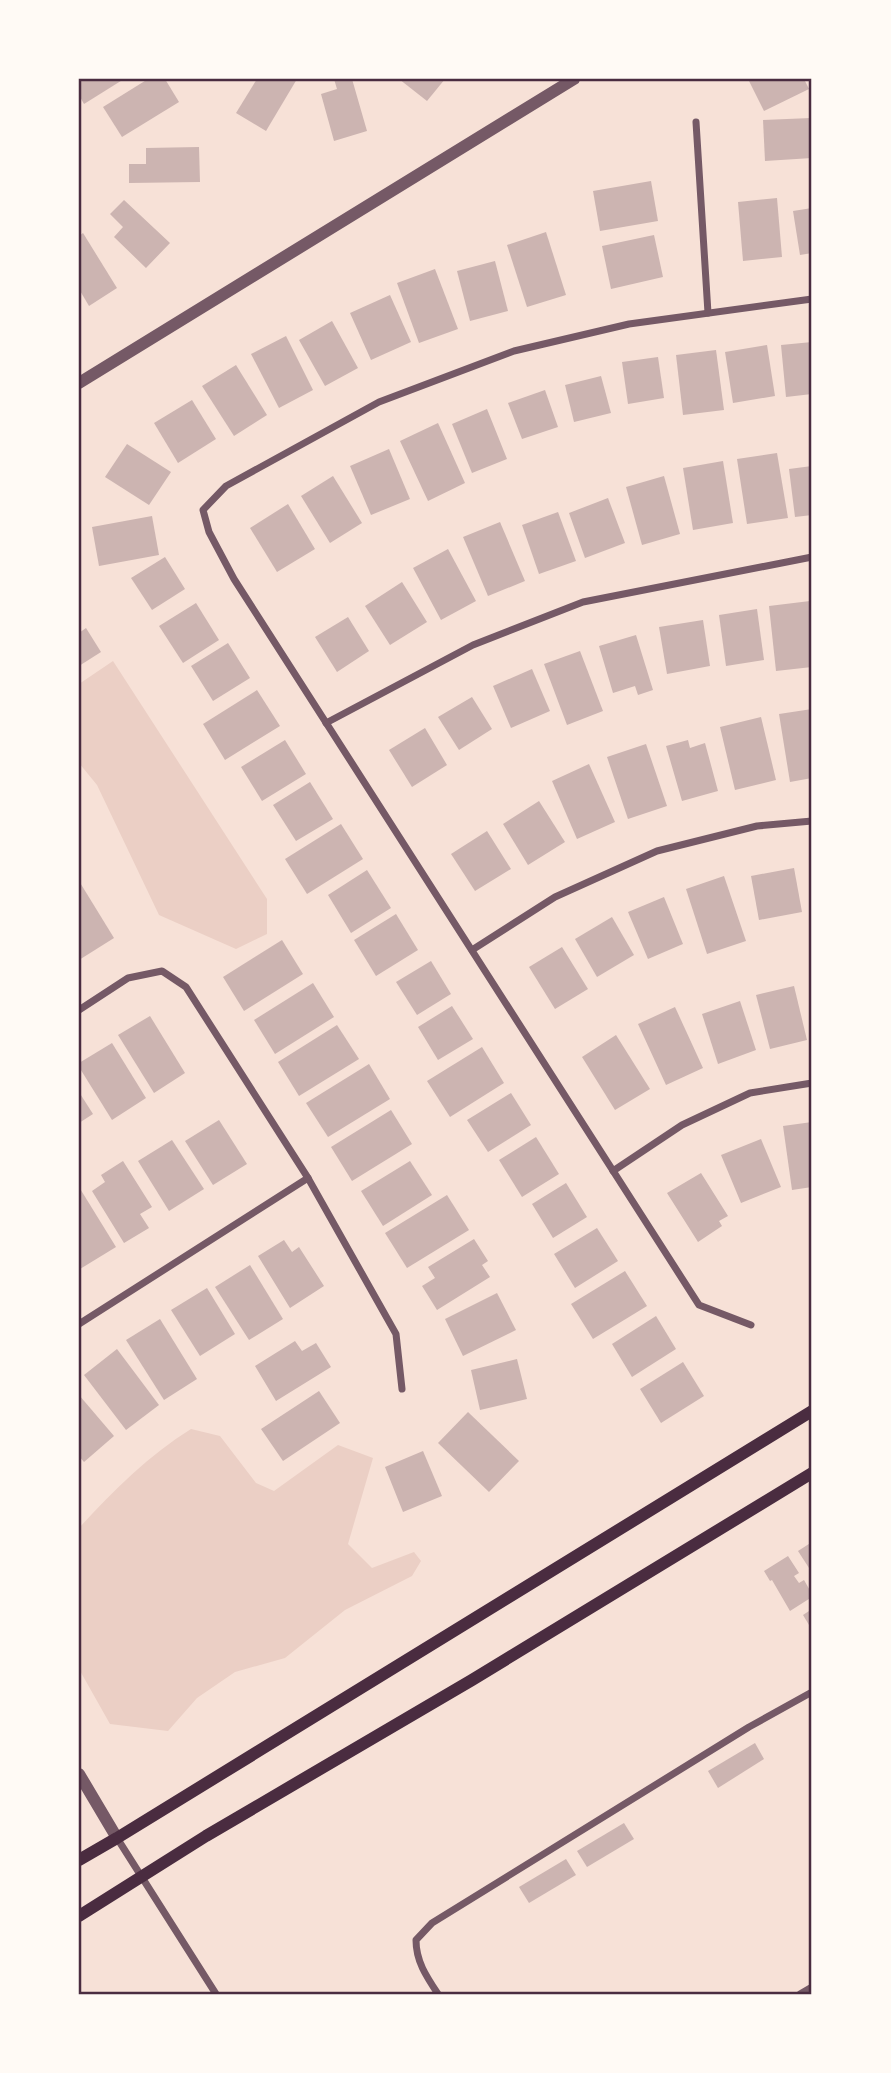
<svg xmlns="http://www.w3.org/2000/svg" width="891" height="2073" font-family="'Sofia Sans Condensed',sans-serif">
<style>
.green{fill:#ebcfc5}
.building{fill:#ccb4b1}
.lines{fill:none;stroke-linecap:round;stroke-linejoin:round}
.minor{stroke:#755966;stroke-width:7}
.tertiary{stroke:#755966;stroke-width:12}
.secondary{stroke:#4a2c40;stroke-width:12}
.neatline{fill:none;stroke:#4a2c40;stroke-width:2.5}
</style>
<rect width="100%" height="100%" fill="#f7e1d7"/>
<!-- green -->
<g class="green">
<path d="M113 661 267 899V934L236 949 159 915 97 785 79 763V684Z"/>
<path d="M191 1429 220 1436 256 1483 274 1491 338 1445 373 1458 348 1544 372 1568 414 1552 421 1561 412 1576 345 1610 285 1658 235 1672 197 1698 168 1731 110 1724 79 1669V1528C112 1492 149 1455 191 1429Z"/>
</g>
<!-- building -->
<g class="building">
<path d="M79 79H124L84 104 79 95Z"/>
<path d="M148 79H165L179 102 122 137 103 107Z"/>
<path d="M257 79H297L266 131 236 113Z"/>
<path d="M334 79H352L367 131 334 141 321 94 337 89Z"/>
<path d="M399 79H445L427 101Z"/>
<path d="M748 79H804L809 89 764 111Z"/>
<path d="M811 118 812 158 765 161 763 120Z"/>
<path d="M199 147 200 182 129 183V164H146V148Z"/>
<path d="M651 181 658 221 600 231 593 191Z"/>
<path d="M777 198 782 257 743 261 738 202Z"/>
<path d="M124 200 170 243 146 268 114 237 123 227 110 214Z"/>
<path d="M812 208V253L800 255 793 211Z"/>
<path d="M546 232 566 295 527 307 507 245Z"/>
<path d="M83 233 117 288 89 306 79 289V236Z"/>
<path d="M654 235 663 277 611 289 602 246Z"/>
<path d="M495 261 508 311 470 321 457 271Z"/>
<path d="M435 269 458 329 419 343 397 283Z"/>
<path d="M390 295 411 342 371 360 350 313Z"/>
<path d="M332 321 358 368 325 386 299 340Z"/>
<path d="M286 336 313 390 279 408 251 354Z"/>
<path d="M812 342V394L786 397 781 345Z"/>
<path d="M767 345 775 396 733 403 725 352Z"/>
<path d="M716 350 724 410 683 415 676 355Z"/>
<path d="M658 357 664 398 628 404 622 362Z"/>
<path d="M236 365 267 415 234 436 202 386Z"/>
<path d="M601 376 611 413 574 422 565 385Z"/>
<path d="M545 390 558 427 522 439 508 403Z"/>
<path d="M192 400 216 439 178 463 154 423Z"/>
<path d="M487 409 507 459 472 473 452 424Z"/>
<path d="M438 423 465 483 428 501 400 441Z"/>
<path d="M127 444 171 472 149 505 105 477Z"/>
<path d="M389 449 410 499 371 515 350 466Z"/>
<path d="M777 453 788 518 747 524 737 459Z"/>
<path d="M723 461 733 523 693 530 683 468Z"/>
<path d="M812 466V515L795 517 789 469Z"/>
<path d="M333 476 362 523 330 543 301 496Z"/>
<path d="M664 476 680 534 642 545 626 487Z"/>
<path d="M608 498 625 543 585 558 569 513Z"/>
<path d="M288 504 315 549 277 572 250 528Z"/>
<path d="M558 512 576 561 539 574 522 525Z"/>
<path d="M152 516 159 555 99 566 92 527Z"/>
<path d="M500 522 525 581 488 596 463 537Z"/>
<path d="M448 549 476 601 441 620 413 568Z"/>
<path d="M165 557 185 589 152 610 131 578Z"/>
<path d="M402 582 427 622 390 645 365 606Z"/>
<path d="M810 601 812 667 776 671 769 606Z"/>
<path d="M196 603 219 640 183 663 159 626Z"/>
<path d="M757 609 764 660 726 666 719 615Z"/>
<path d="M348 617 369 651 337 672 315 637Z"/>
<path d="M703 620 710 666 667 674 659 627Z"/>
<path d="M86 628 101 652 79 666V633Z"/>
<path d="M636 635 653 690 638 695 635 686 613 693 599 646Z"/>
<path d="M228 643 250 678 213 701 191 666Z"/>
<path d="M580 651 603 711 567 725 544 664Z"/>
<path d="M532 669 550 711 511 728 493 686Z"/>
<path d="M257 690 280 726 225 760 203 724Z"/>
<path d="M472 697 492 729 459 750 438 717Z"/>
<path d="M812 709V778L790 782 779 714Z"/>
<path d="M761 717 776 780 735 790 720 727Z"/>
<path d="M425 728 447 765 412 787 389 750Z"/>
<path d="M285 740 306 774 262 801 241 767Z"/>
<path d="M688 740 690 748 705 743 718 791 682 801 666 746Z"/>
<path d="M646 744 667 806 628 819 607 757Z"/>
<path d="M589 764 615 822 577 839 552 781Z"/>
<path d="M310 782 333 819 296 841 273 805Z"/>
<path d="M539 801 565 842 528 865 503 824Z"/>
<path d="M341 824 363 859 307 894 285 859Z"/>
<path d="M487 831 511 869 475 891 451 854Z"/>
<path d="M794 868 802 912 759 920 751 876Z"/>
<path d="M367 870 391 908 351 933 328 895Z"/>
<path d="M724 876 746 941 707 954 686 889Z"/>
<path d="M79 881 114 938 79 960Z"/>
<path d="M664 897 683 944 648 959 628 912Z"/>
<path d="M396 914 418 950 376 976 354 940Z"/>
<path d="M612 917 634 955 597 977 575 939Z"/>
<path d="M282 940 303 974 244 1011 223 977Z"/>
<path d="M562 947 588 989 555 1009 529 967Z"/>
<path d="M431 961 451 994 417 1015 396 982Z"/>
<path d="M313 983 334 1017 275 1054 254 1020Z"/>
<path d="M794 986 807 1040 770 1049 756 995Z"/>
<path d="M740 1001 756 1050 718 1064 702 1014Z"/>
<path d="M452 1006 473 1039 438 1060 418 1027Z"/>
<path d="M675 1007 703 1068 666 1085 638 1024Z"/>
<path d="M150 1016 185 1073 154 1093 118 1035Z"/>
<path d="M337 1025 359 1059 299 1096 278 1062Z"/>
<path d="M616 1035 650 1089 615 1110 582 1057Z"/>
<path d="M112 1043 146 1098 112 1120 79 1067V1063Z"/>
<path d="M482 1047 504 1083 450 1117 427 1081Z"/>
<path d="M369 1064 390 1099 328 1137 306 1103Z"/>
<path d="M79 1092 93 1114 79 1123Z"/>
<path d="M511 1093 531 1125 488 1152 467 1120Z"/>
<path d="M391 1110 412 1144 352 1181 331 1147Z"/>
<path d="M219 1120 247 1164 213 1185 185 1141Z"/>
<path d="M812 1122V1187L792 1190 783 1126Z"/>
<path d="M536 1137 559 1174 522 1197 499 1160Z"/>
<path d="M761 1139 781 1187 741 1203 721 1155Z"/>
<path d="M172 1140 204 1189 169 1211 138 1161Z"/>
<path d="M123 1161 152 1207 140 1214 149 1228 124 1243 92 1191 105 1182 101 1175Z"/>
<path d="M410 1161 432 1195 383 1226 361 1191Z"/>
<path d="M701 1173 728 1216 719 1221 722 1226 698 1242 667 1193Z"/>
<path d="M566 1183 587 1217 553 1238 532 1204Z"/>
<path d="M79 1187 116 1247 80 1269 79 1268Z"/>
<path d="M447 1195 469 1230 407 1268 385 1233Z"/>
<path d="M597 1228 618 1261 575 1288 554 1254Z"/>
<path d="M474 1239 488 1261 482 1265 490 1277 437 1310 422 1286 435 1278 428 1267Z"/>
<path d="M284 1240 292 1252 299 1247 324 1286 290 1308 258 1256Z"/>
<path d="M250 1265 283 1319 249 1340 215 1287Z"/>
<path d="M625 1271 647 1306 593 1339 571 1304Z"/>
<path d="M207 1288 235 1334 200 1356 171 1310Z"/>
<path d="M497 1293 516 1330 463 1356 445 1319Z"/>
<path d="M656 1316 676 1349 632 1377 612 1344Z"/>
<path d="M160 1319 197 1379 164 1400 126 1340Z"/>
<path d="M295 1341 302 1351 316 1343 331 1367 276 1401 255 1366Z"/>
<path d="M117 1349 159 1405 126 1430 84 1375Z"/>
<path d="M517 1359 527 1399 480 1410 471 1370Z"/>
<path d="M683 1362 704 1396 661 1423 640 1389Z"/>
<path d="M319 1391 340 1423 283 1461 261 1429Z"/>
<path d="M79 1395 114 1436 84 1462 79 1456Z"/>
<path d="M468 1412 519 1461 489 1492 438 1443Z"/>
<path d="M423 1451 442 1496 403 1512 385 1467Z"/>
<path d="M812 1542V1566L809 1568 798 1551Z"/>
<path d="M788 1556 799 1573 794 1576 799 1583 804 1580 812 1594V1597L790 1611 772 1580 770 1581 764 1571Z"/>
<path d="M812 1609V1630L803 1615Z"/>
<path d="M755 1743 764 1759 718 1788 708 1771Z"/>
<path d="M624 1823 634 1839 587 1867 577 1851Z"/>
<path d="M566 1859 576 1875 529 1903 519 1887Z"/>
</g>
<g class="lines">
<!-- minor -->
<g class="minor">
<path d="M696 122 708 313"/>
<path d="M326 723 473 645 583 602 812 557"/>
<path d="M472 950 555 897 657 851 757 826 812 821"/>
<path d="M79 1010 128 978 162 971 186 987 308 1178 396 1334 402 1389"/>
<path d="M613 1171 682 1125 750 1093 812 1083"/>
<path d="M79 1324 308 1178"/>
<path d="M751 1325 699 1305 234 579 209 532 203 510 226 486 379 402 514 351 629 324 812 299"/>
<path d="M117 1838 216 1994"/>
<path d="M438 1994C426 1976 416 1961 416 1940L432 1923 749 1727 812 1692"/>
<path d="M800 1994 812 1987"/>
</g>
<!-- tertiary -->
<g class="tertiary">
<path d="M79 383 574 79"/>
<path d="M79 1774 117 1838"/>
</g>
<!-- secondary -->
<g class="secondary">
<path d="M79 1860 117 1838 812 1411"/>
<path d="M79 1916 206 1836 472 1680 812 1473"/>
</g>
</g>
<!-- border -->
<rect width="891" height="2073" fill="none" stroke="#fffaf5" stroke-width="161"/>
<rect x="80" y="80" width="730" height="1913" class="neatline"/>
</svg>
